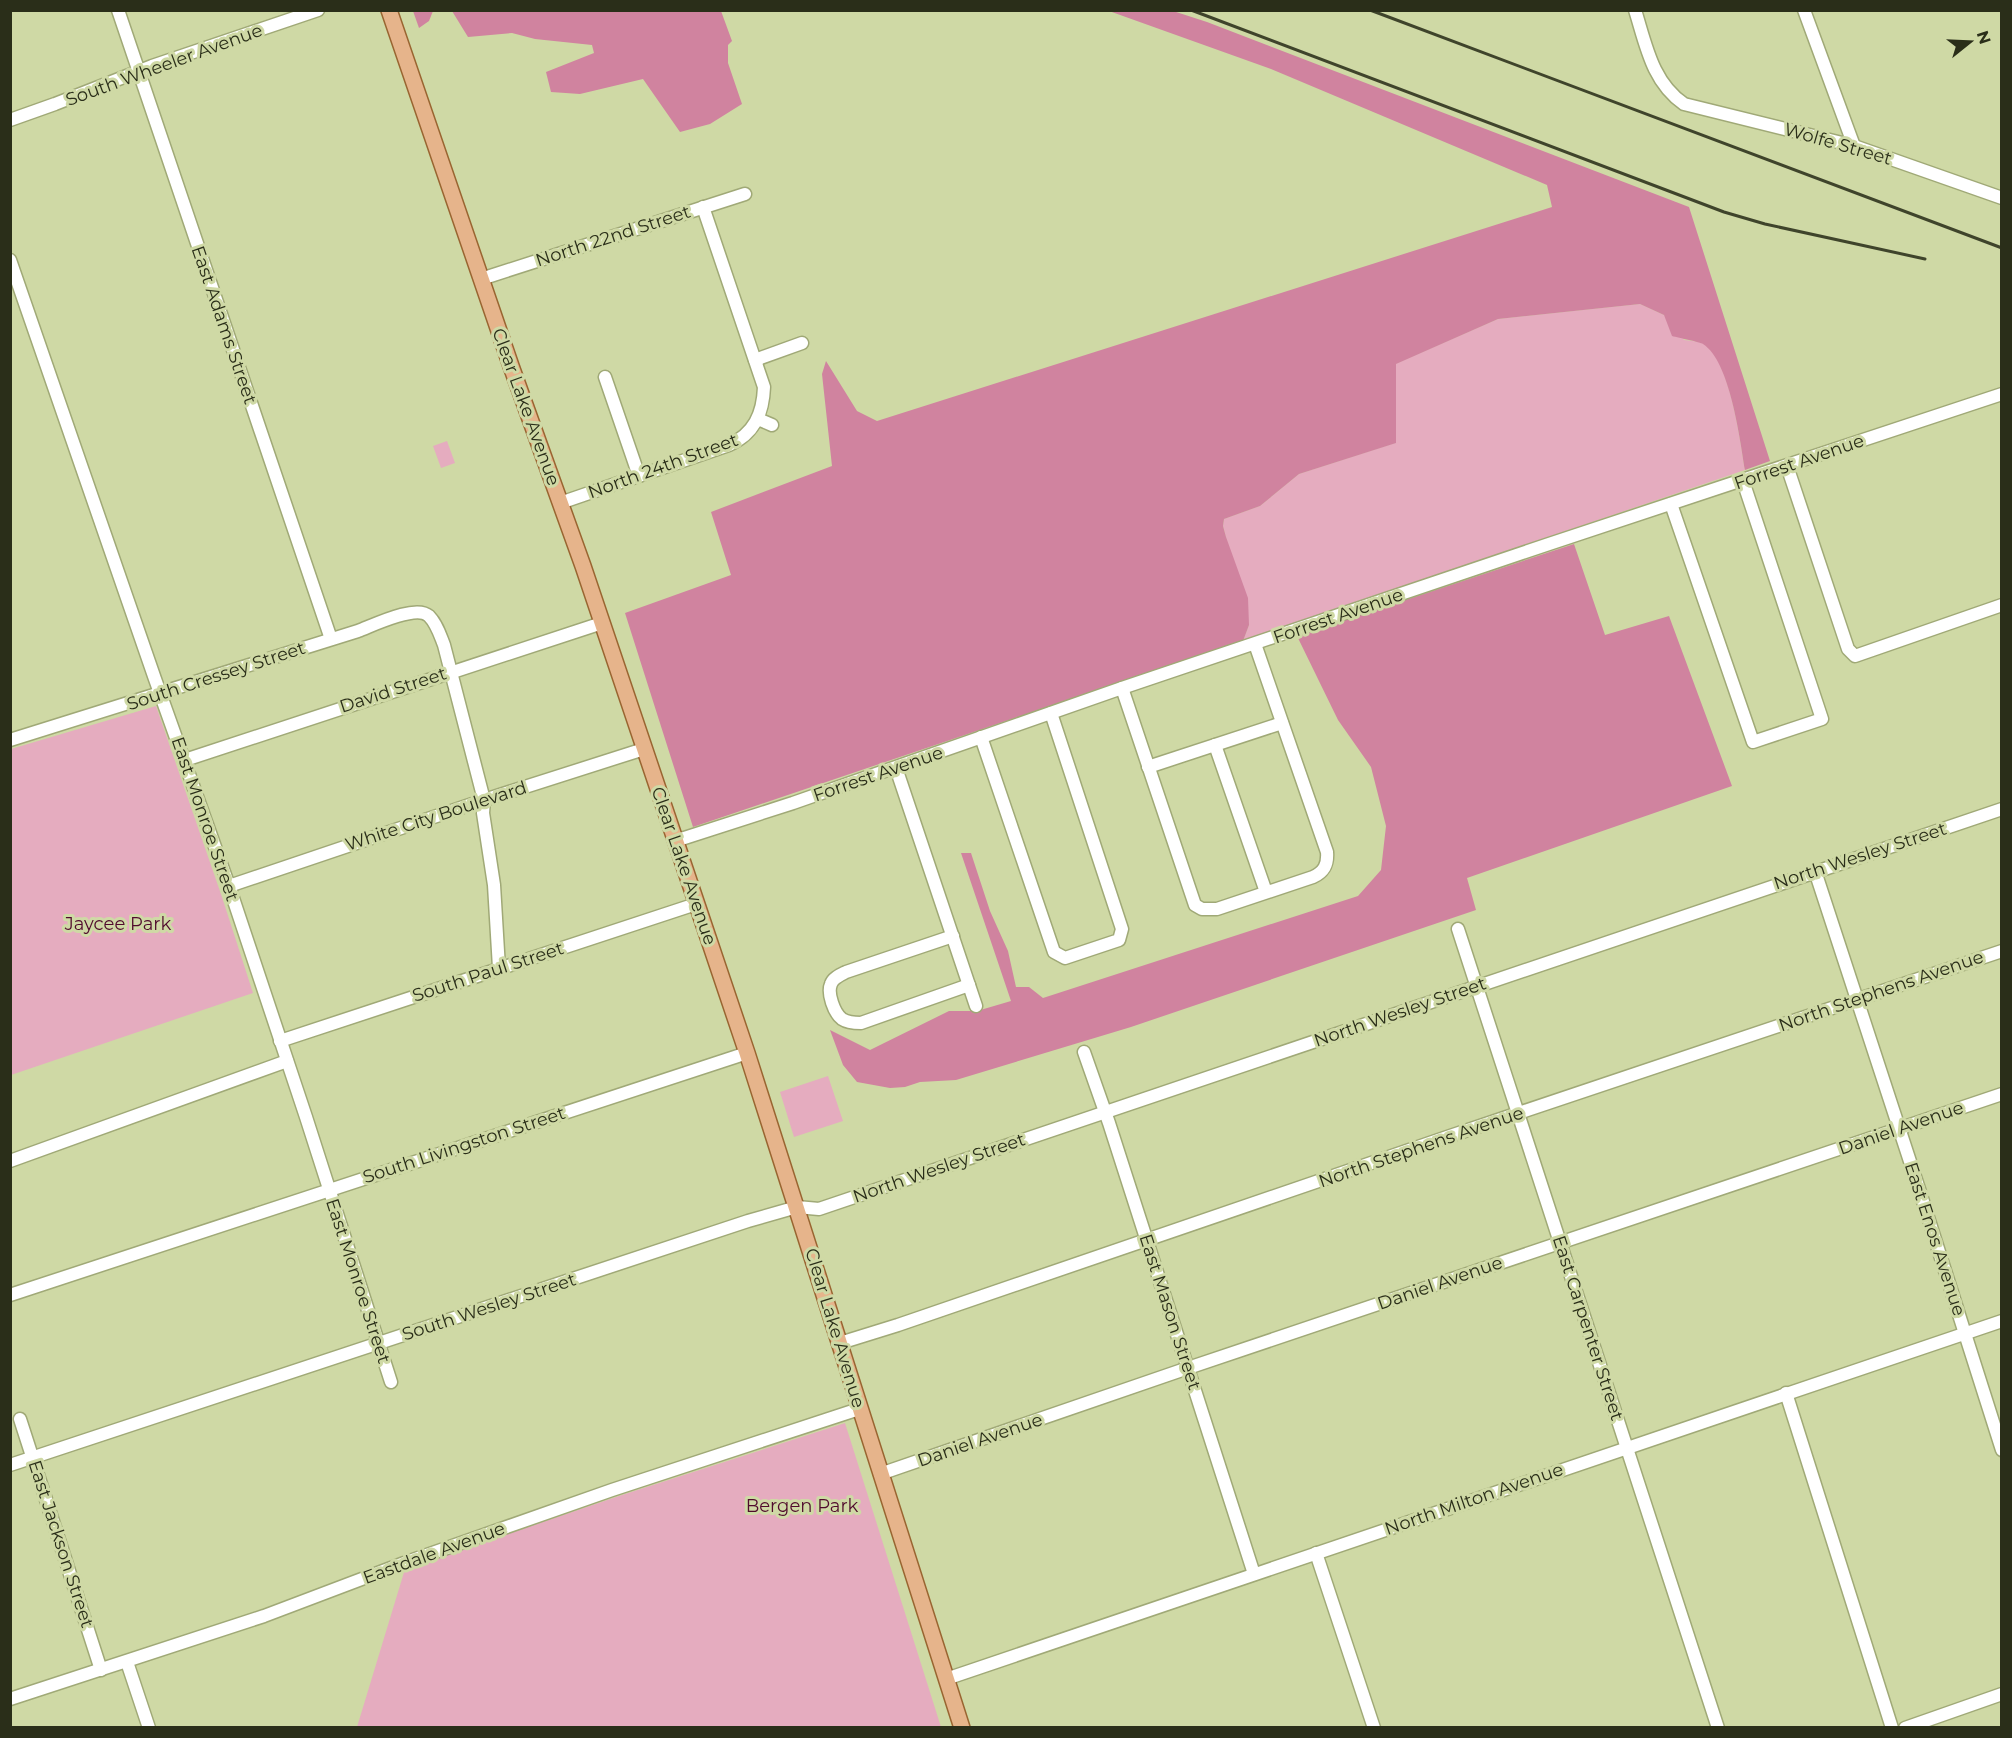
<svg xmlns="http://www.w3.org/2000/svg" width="2012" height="1738" font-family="Montserrat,sans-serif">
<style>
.green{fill:#e5acbf}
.forest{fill:#d0839f}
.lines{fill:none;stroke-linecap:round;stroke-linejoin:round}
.minor-casing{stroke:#a0a977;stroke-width:15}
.major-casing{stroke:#996531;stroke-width:18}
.minor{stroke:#fff;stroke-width:12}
.major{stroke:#e6b48b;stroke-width:15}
.rail{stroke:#3f442b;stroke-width:3}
.labels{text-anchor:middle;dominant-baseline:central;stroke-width:6;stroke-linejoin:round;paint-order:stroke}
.street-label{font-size:18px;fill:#2a2e19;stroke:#cfd9a5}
.park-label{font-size:18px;fill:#500a2c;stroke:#cfd9a5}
</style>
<rect width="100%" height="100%" fill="#cfd9a5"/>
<!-- green -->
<g class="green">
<path d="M1640 304 1664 315 1684 340C1690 341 1698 341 1703 343 1730 359 1740 440 1745 470L1243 641 1249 625 1223 526 1224 519 1260 506 1299 474 1395 443V364L1498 319Z"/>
<path d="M447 441 455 463 441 468 433 446Z"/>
<path d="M156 706 222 897 253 993 11 1075V749Z"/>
<path d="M828 1076 843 1121 794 1137 780 1092Z"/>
<path d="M845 1423 941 1727H357L405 1569 622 1495Z"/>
</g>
<!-- forest -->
<g class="forest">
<path d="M413 11V10L433 11 429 21 419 28Z"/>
<path d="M452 11H721L732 41 728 45V63L742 104 710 124 680 132 643 79 580 94 551 92 546 72 594 53 592 45 535 39 512 33 468 37Z"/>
<path d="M1109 11H1173L1207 22 1689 207 1770 461 1745 470C1740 439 1730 361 1703 344 1700 342 1679 338 1672 336L1664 315 1640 304 1498 319 1396 364V443L1299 474 1260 506 1224 519 1223 526 1226 537 1248 598 1249 625 1243 641 693 827 625 613 731 575 711 512 832 466 822 374 826 361 857 411 877 421 1552 207 1547 185 1271 69Z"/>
<path d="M1574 544 1605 635 1669 616 1732 786 1467 878 1476 910 1131 1027 956 1080 920 1082 905 1087 890 1088 857 1082 843 1065 830 1030 870 1050 949 1011H977L1011 1001 961 853H971L990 911 1008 951 1016 987H1029L1043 998 1358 896 1381 870 1386 826 1371 767 1338 720 1297 636Z"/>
</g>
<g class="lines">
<!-- minor casing -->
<g class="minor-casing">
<g id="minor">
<path d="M118 10 331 639"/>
<path d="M1635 10C1646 45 1652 82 1684 104L1854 146 2002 198"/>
<path d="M1804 10 1854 146"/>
<path d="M10 120 55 104 152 66 318 10"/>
<path d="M10 260 155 679 229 886 306 1117 391 1382"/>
<path d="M481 279 745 194"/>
<path d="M755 360 802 343"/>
<path d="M605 377 639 476"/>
<path d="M758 419 772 425"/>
<path d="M1787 466 1848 649 1855 656 2002 605"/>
<path d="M560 503 729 445C754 434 763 414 764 387L703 207"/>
<path d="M1671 504 1753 742 1822 719 1743 481"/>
<path d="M1122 688 1195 905 1202 909H1217L1313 877C1324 872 1328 865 1327 852L1255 644"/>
<path d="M981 737 1054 952 1065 958 1119 940 1122 929 1051 713"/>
<path d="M10 740 358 631C374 625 416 604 429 616 437 624 440 635 444 645L484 800 483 813 494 885 499 968"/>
<path d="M1215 745 1266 892"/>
<path d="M185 760 602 623"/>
<path d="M1148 767 1282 723"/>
<path d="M896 768 976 1006"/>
<path d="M675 841 793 803 1122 688 1549 544 2002 394"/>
<path d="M1815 871 1920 1192 2002 1450"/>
<path d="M229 886 484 800 644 749"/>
<path d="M1458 929 1718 1728"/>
<path d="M953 936 846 972C840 975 833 978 831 984 827 993 834 1013 842 1019 848 1023 855 1023 861 1023L969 985"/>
<path d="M280 1041 696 904"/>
<path d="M1084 1052 1109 1123 1254 1574"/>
<path d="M10 1161 287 1061"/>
<path d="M10 1295 747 1053"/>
<path d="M840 1343 898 1325 1453 1135 2002 951"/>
<path d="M1786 1393 1892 1728"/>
<path d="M20 1419 101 1670"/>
<path d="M10 1465 748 1221 797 1207 819 1209 2002 809"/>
<path d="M880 1474 1188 1368 2002 1094"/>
<path d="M1316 1553 1374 1728"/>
<path d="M127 1662 149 1728"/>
<path d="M946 1679 2002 1321"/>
<path d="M10 1699 264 1616 404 1563 612 1490 859 1409"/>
<path d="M1905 1728 2002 1694"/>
</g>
</g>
<!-- major casing -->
<g class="major-casing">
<path id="major" d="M389 10 511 366 583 566 747 1053 962 1728"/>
</g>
<!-- minor -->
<use href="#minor" class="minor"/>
<!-- major -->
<use href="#major" class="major"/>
<!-- rail -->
<g class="rail">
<path d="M1191 10 1724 212 1765 224 1925 259"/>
<path d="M1370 10 2002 248"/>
</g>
</g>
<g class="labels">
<!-- street labels -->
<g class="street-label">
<text transform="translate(164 65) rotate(-20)">South Wheeler Avenue</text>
<text transform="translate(1838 144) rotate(16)">Wolfe Street</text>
<text transform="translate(613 236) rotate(-18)">North 22nd Street</text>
<text transform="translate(224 325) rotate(71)">East Adams Street</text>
<text transform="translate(526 407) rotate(70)">Clear Lake Avenue</text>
<text transform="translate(1799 462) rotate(-19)">Forrest Avenue</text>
<text transform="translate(663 466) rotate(-20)">North 24th Street</text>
<text transform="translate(1338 616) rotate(-19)">Forrest Avenue</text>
<text transform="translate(216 676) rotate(-18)">South Cressey Street</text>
<text transform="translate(393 690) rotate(-18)">David Street</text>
<text transform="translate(878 774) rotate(-19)">Forrest Avenue</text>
<text transform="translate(436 816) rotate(-18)">White City Boulevard</text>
<text transform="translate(205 819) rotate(71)">East Monroe Street</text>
<text transform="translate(1860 856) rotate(-18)">North Wesley Street</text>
<text transform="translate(684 866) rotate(71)">Clear Lake Avenue</text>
<text transform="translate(488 972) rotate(-18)">South Paul Street</text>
<text transform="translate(1881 991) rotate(-19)">North Stephens Avenue</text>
<text transform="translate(1400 1012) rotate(-19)">North Wesley Street</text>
<text transform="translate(1901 1128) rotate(-19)">Daniel Avenue</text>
<text transform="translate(464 1145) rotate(-18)">South Livingston Street</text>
<text transform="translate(1421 1147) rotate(-19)">North Stephens Avenue</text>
<text transform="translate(939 1168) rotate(-19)">North Wesley Street</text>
<text transform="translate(1935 1239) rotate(72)">East Enos Avenue</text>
<text transform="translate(358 1281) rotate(72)">East Monroe Street</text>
<text transform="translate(1440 1283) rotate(-19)">Daniel Avenue</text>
<text transform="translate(489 1307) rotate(-18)">South Wesley Street</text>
<text transform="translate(1170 1312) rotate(72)">East Mason Street</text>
<text transform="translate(835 1328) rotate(73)">Clear Lake Avenue</text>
<text transform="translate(1588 1328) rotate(72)">East Carpenter Street</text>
<text transform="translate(980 1440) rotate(-19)">Daniel Avenue</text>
<text transform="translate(1474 1499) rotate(-19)">North Milton Avenue</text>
<text transform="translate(61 1544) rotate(72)">East Jackson Street</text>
<text transform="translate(434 1553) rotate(-20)">Eastdale Avenue</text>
</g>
<!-- park labels -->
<g class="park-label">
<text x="118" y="924">Jaycee Park</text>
<text x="802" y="1506">Bergen Park</text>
</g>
</g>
<!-- border -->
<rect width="2012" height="1738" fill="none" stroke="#2a2e19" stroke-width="24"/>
<!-- north arrow -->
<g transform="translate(1970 42) rotate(72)" stroke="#cfd9a5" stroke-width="4.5" paint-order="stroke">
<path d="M0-4.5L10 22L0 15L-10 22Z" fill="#2a2e19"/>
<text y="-9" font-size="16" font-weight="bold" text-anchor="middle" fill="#2a2e19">N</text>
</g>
</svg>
